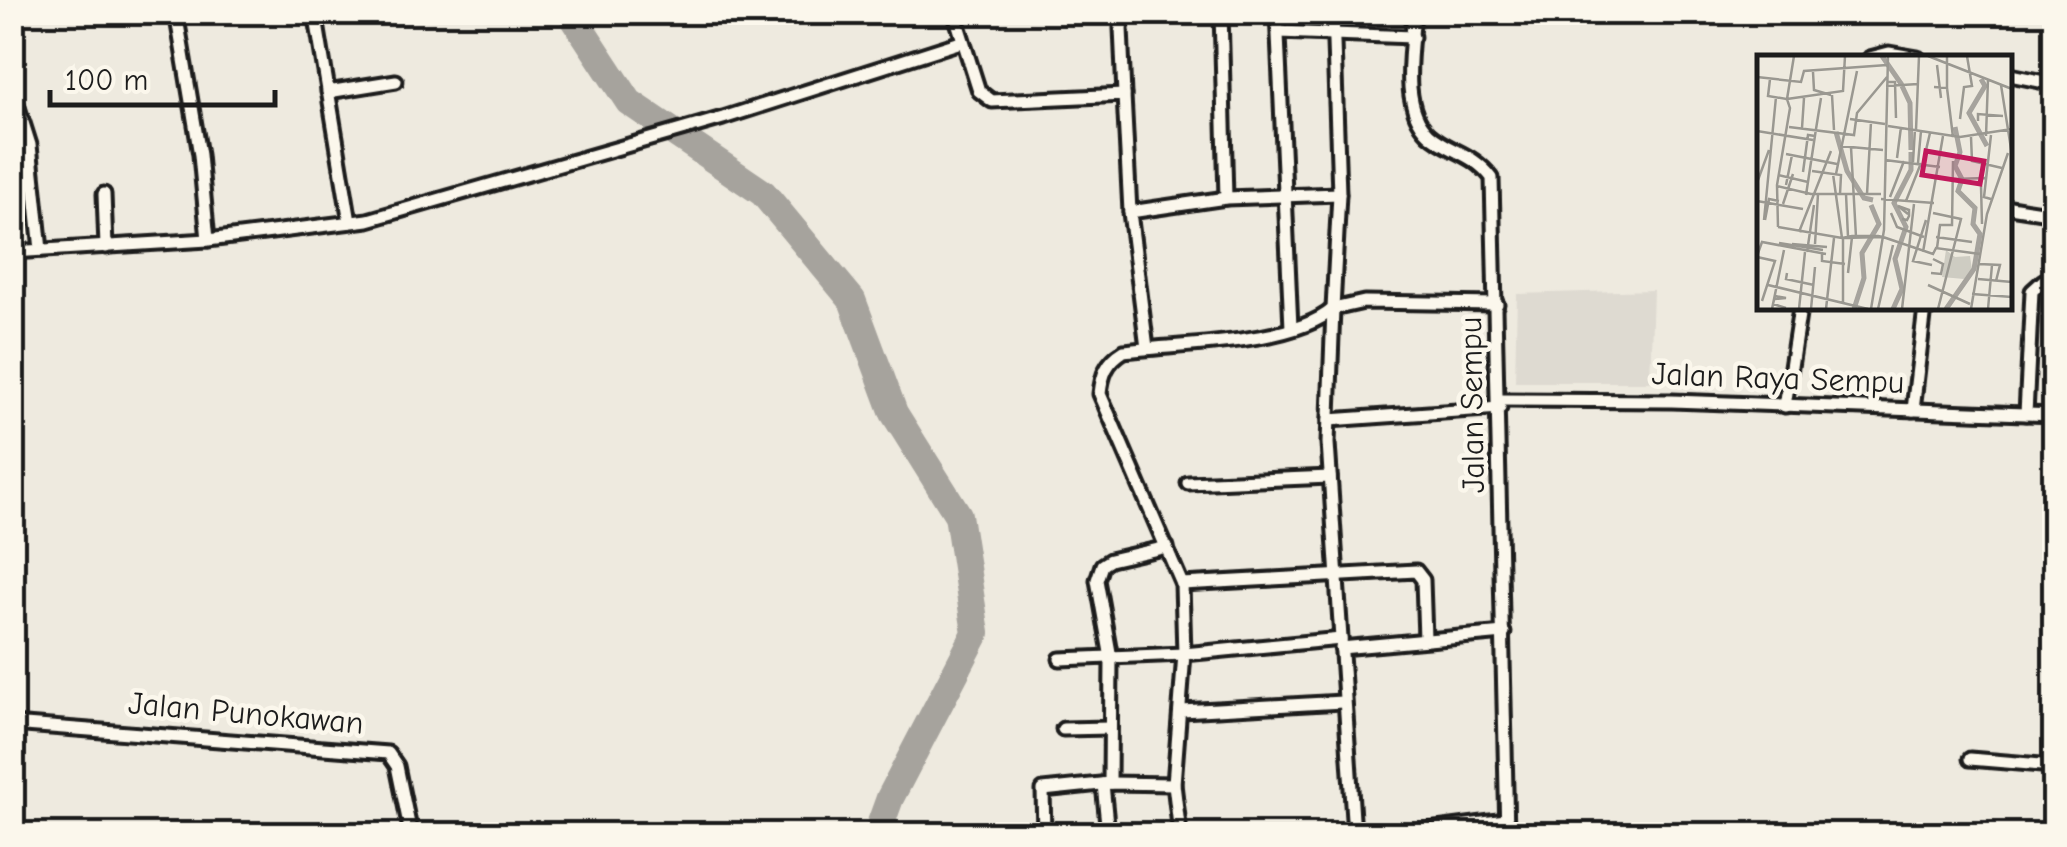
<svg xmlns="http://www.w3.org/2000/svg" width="2067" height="847" font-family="'Comic Neue',sans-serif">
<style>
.built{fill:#dedad1}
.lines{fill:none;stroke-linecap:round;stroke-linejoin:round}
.river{stroke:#a6a39d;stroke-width:28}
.street-casing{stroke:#1c1c1c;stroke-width:19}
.street{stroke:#fbf7ec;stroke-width:11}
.labels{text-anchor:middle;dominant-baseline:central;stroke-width:9;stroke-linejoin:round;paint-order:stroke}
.street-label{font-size:32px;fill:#1c1c1c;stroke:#fbf7ec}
.inset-river{fill:none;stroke:#a6a39d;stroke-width:5}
.inset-road{fill:none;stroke:#9a9891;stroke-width:2.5}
.view{fill:#c2185b;fill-opacity:0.15;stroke:#c2185b;stroke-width:5}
.inset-edge{fill:none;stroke:#1c1c1c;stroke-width:5}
</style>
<rect width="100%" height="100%" fill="#eeeadf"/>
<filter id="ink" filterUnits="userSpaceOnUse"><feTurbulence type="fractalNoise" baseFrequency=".01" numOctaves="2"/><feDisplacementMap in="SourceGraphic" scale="20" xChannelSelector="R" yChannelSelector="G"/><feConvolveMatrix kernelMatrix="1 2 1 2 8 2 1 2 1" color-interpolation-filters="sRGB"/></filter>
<g filter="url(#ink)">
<!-- built -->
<path class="built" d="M1653 290 1650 382H1515L1517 294Z"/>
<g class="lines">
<!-- river -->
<path class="river" d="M570 12 629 102 763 193 852 300 894 413 958 515 976 633 890 798 877 834"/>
<!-- street casing -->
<g class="street-casing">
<g id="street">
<path d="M176 12 200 155 208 240"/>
<path d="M315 12 350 222"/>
<path d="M954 12 979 91 992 101 1124 95 1130 212 1147 348"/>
<path d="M1221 12 1226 198"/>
<path d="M1277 12 1291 328"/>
<path d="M1333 12 1339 194 1333 309 1364 302 1497 304"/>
<path d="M1414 12C1412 48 1399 106 1429 134 1449 152 1472 152 1492 178L1507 834"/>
<path d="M1279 32 1413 37"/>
<path d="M1870 58 1889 53 1918 58"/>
<path d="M2010 75 2054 84"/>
<path d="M12 88 30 145 41 250"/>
<path d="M328 92 396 81"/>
<path d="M1124 95 1121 28 1124 12"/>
<path d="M104 194 106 247"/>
<path d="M2010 207 2054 214"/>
<path d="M1130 212 1226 198 1339 194"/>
<path d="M12 252 208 240 368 220 723 118 961 42"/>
<path d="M1333 309 1328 443 1354 834"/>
<path d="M1500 400 1672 401 2054 415"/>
<path d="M1785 406 1800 308"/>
<path d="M1913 410 1925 308"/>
<path d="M2026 414 2032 291 2043 281 2054 280"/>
<path d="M1329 420 1500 408"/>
<path d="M1188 483 1330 477"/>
<path d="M1182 584 1416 571 1423 580 1425 639"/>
<path d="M1341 648 1504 633"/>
<path d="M1060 659 1184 654 1182 584 1100 394C1102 375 1106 362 1124 351 1179 344 1292 345 1333 309"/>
<path d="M1182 711 1342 702"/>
<path d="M12 724 388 753 397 766 411 834"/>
<path d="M1063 729 1110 728"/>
<path d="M1970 759 2053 766"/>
<path d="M1110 783 1111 658 1097 580 1102 565 1110 560 1167 547"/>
<path d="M1103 784 1108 834"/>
<path d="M1044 834 1043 790 1110 783 1174 784"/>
<path d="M1180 834 1174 784 1184 654 1341 639"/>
<path d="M1398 834 1506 820"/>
<path d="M2049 834 2054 750"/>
</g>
</g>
<!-- street -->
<use href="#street" class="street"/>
</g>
</g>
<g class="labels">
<!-- street labels -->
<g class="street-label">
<text transform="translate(1778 378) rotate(2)">Jalan Raya Sempu</text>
<text transform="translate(1472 405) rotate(-91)">Jalan Sempu</text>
<text transform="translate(246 713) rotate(5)">Jalan Punokawan</text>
</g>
</g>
<!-- overview -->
<g transform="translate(1757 55)">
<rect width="255" height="255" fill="#eeeadf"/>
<path d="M189 195 198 202 213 201 215 215 207 224 185 222Z" fill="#ceccc2"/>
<path class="inset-river" d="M125 1 145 30M224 24 228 31 212 58 230 91M145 31 153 48 154 95M198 72 203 97 198 111 207 128M79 77 90 116 107 143 116 145M97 254 107 223 105 198 122 169 114 150M136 254 145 234 138 204 149 172 137 148 154 115V97M189 254 217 214 223 179 216 169 218 153 201 136 204 127"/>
<path class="inset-road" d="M37 1 30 44 86 36 88 1M171 1 255 34M180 10 184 43M56 17 57 35 74 40M0 22 44 27 47 16 130 10M13 24 11 41 30 44 33 53 20 130 21 172M130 27H138L139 63M244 30 255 100M129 31 161 29M177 32 190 33V1M190 33 196 82M75 40 77 75M93 64 128 69M203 64 207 32 215 31 210 1M221 66V59L246 61M131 71 203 82 255 74M32 72 97 80 100 58 130 22M45 73 47 43M59 74 64 43M159 75 162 1M0 76 56 85M234 80 227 142 234 144M229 81 231 24M214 82 215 106 245 113M83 91 126 95M94 92 99 182M29 99 80 109M140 103 144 72M128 105 183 112M156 107 158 74M161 108 164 76M166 108 173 78M55 116 84 120 83 139M46 117 51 80 58 81M76 119 85 183M79 119 100 16M21 120 51 127M197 124 228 123M1 125 12 95M29 130 35 100M20 131 54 139H124M224 131 225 169M89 139 91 182M110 139 114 67M49 140 59 74M133 142 147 106M124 144 177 148M0 146 46 154M149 146 164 108M26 149 36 119M134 158 140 172 167 182M176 158 204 164 181 254M145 164 150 165 152 161V155L141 151 151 159M7 165 19 42M8 165 12 144 22 146M169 165 156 206 175 210M21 172 85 183 95 181H121L126 182 85 183ZM42 177 74 96M126 182 176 199 179 193 223 199M179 182 215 187M86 183V248M22 188 66 195M35 189 70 192M58 189 61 139M180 193 183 170H195L196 106M50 197 57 150M166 197 186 81M65 199V206L88 209M0 201 5 187 69 199M0 202 18 206 5 246M222 209 243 210 239 226M30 218 29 224 57 230M91 218 95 182M174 218 184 219 186 209 176 204M221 224 255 227M11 230 111 254M171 230 213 249M215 239 255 242M18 244 29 243 18 241 16 249 29 253M15 254 27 195M42 254 48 197M54 254 58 212M69 254 77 183M114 254 127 175 131 1M121 254 136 190M145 254 157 149M214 254 230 159 251 98M231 254 235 210"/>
<path class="view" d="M169 96 227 106 223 129 165 120Z"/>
<rect width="255" height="255" class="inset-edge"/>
</g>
<!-- margin -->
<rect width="2067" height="847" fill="none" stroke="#fbf7ec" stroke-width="50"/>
<rect x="25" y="25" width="2017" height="797" fill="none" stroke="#1c1c1c" stroke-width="4" filter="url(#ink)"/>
<!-- scale -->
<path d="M50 90v15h225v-15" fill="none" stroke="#1c1c1c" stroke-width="5"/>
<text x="65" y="90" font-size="30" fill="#1c1c1c" stroke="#fbf7ec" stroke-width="8" paint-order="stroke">100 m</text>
</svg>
